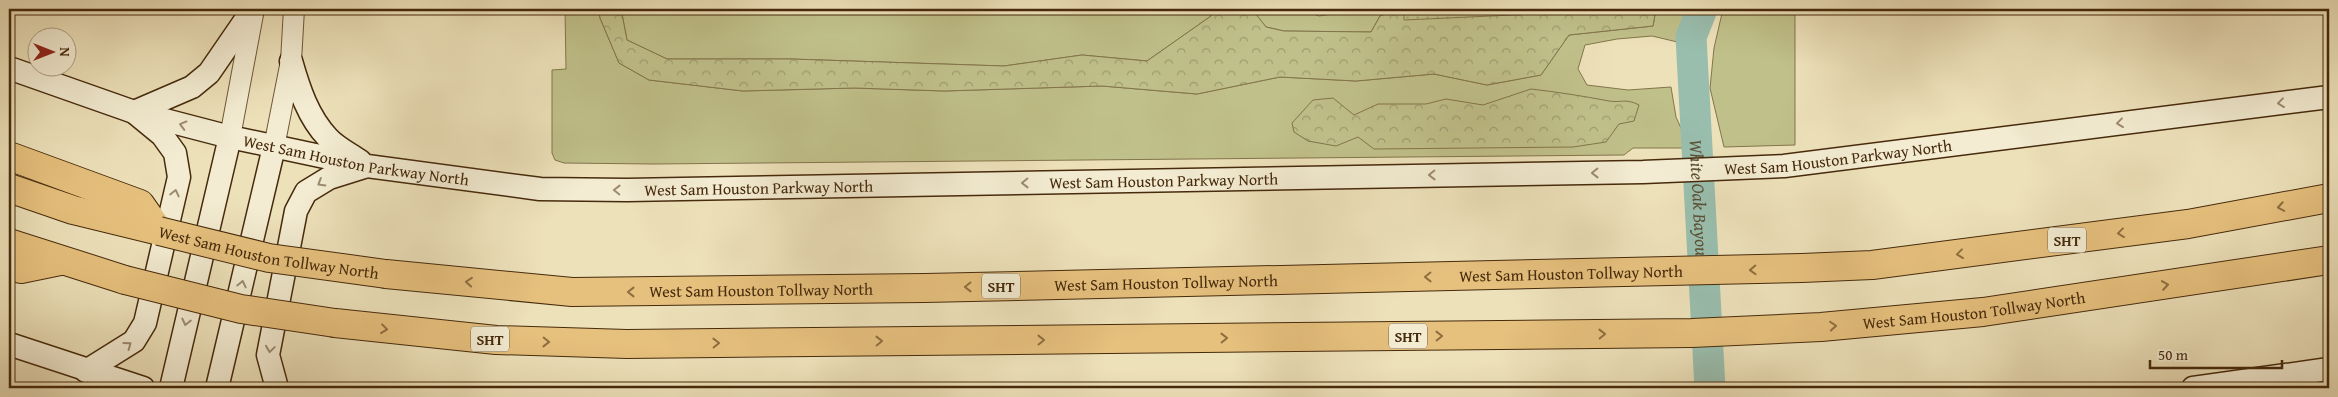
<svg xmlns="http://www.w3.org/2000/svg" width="2338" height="397" font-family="'Gentium Book Plus',serif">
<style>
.grass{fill:#c0c08a;stroke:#83754b}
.forest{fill:url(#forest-crowns);stroke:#83754b}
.park{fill:url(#park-dots);stroke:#83754b}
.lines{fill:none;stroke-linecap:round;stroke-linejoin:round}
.river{stroke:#99beae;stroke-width:31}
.tertiary-casing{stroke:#705838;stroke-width:22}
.secondary-casing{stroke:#462a0c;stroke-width:25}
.motorway-casing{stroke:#462a0c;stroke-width:30}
.tertiary{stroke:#f3ecd2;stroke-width:20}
.secondary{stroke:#f3ecd2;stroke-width:22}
.motorway{stroke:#e6c07d;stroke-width:28}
.motorway-bridge-casing{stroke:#462a0c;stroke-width:30;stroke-linecap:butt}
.motorway-bridge{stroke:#e6c07d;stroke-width:28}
.oneway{stroke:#9c8b6f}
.oneway2{stroke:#8e6e3f}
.labels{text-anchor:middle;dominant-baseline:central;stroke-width:4;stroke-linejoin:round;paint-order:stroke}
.shield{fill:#f3ecd2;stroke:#7a6447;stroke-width:1}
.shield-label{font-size:15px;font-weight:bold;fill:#462a0c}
.street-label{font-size:16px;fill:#462a0c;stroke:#f3ecd2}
.water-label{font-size:18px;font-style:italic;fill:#5b4f34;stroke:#f3ecd2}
</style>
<defs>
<pattern id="forest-crowns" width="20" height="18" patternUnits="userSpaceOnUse" patternTransform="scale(1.25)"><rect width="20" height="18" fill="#c0c08a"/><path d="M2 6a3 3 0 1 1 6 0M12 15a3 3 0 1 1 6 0" fill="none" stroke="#9e9c6f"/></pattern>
<pattern id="park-dots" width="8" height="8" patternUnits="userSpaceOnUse" patternTransform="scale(1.25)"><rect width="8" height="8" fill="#c0c08a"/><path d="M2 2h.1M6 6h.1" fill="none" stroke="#9e9c6f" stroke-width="1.8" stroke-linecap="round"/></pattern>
</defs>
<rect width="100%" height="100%" fill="#ede1ba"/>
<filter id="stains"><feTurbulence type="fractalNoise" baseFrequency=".004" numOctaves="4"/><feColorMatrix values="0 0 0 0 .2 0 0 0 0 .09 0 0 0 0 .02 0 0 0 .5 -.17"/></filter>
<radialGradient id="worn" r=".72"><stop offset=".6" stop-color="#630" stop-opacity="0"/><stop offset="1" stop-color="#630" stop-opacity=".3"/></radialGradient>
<!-- grass -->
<g class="grass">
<path d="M565 9H599L600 18 619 63 649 80 743 91 854 88 944 91 1102 86 1197 94 1280 77 1356 81 1434 74 1487 85 1541 75 1569 35 1653 26 1656 9H1696L1686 44 1652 36 1617 39 1585 45 1578 69 1587 85 1628 90 1671 87 1676 117 1690 148H1633L1624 155 654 164 564 163 555 160 552 153V70L566 69Z"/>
<path d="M621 9H694L697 11 1039 13 1080 9H1213L1211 16 1147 61 1082 55 1004 66 791 59H667L627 40Z"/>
<path d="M1251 9H1299L1319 16 1345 12 1352 9H1397L1380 16 1371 32 1284 31 1266 27Z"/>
<path d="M1723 9H1795V145L1724 147 1710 88 1714 48Z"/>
</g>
<!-- forest -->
<g class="forest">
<path d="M599 9H621L627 40 667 59H791L1004 66 1082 55 1147 61 1211 16 1213 9H1252L1266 27 1284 31 1371 32 1380 16 1397 9H1656L1653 26 1569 35 1541 75 1487 85 1434 74 1356 81 1280 77 1197 94 1102 86 944 91 854 88 743 91 649 80 619 63 600 18Z"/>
<path d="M1531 89C1557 92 1583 96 1609 101 1621 103 1626 98 1639 105L1634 121 1619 124 1606 142 1573 147 1374 149 1358 137 1336 146 1308 141 1294 132 1292 123 1313 100 1333 98 1354 115 1378 104H1426L1446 99 1483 105Z"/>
</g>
<!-- park -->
<path class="park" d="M1404 9H1643L1404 20Z"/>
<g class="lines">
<!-- river -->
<path class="river" id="s1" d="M1702 9 1691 37 1710 388"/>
<!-- tertiary casing -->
<g class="tertiary-casing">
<g id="tertiary">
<path d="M230 137 254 9"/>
<path d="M274 147 291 61 294 9"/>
</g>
</g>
<!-- secondary casing -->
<g class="secondary-casing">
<g id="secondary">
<path d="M291 61C299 89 308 117 328 138 336 147 350 154 360 161"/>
<path id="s2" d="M9 68 134 112 230 137 367 166 540 189 627 190 1643 172 1784 166 2329 97"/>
<path d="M9 344 143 388"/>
<path d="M86 371 134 341 145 323 179 177 175 153 162 135 134 112 192 87 209 73 253 9"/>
<path d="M171 388 230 137"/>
<path d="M217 388 274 147"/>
<path d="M277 388 268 355 296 211 306 192 329 178 364 167"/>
<path d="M2193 388 2329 369"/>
</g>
</g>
<!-- motorway casing -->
<g class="motorway-casing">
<g id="motorway">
<path d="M9 156 140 204 159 231"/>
<path d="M9 188 73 210 159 231"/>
<path d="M9 243 125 280"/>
<path d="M9 265 21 269 60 261"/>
<path id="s3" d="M386 274 572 292 925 288 1802 268 1872 265 2188 224 2329 198"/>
<path id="s4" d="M335 323 496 340 627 344 1692 333 1821 327 1983 312 2329 260"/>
</g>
</g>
<!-- tertiary -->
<use href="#tertiary" class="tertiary"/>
<!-- secondary -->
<use href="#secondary" class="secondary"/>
<!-- motorway -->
<use href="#motorway" class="motorway"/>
<!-- motorway-bridge casing -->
<g class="motorway-bridge-casing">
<g id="motorway-bridge">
<path id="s5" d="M159 231 269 258 386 274"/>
<path d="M125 280 241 309 335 323"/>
</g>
</g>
<!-- motorway-bridge -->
<use href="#motorway-bridge" class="motorway-bridge"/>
</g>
<!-- one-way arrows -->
<defs><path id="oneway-chevron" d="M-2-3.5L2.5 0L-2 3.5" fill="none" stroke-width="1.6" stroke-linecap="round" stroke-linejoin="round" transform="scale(1.25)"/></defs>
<g class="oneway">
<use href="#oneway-chevron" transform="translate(2281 103) rotate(173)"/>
<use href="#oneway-chevron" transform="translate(2120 123) rotate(173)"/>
<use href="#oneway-chevron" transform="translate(183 125) rotate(-165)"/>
<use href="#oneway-chevron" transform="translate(1595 173) rotate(179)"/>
<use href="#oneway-chevron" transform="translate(1432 175) rotate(179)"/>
<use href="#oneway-chevron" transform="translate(321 183) rotate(149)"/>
<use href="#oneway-chevron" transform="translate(1025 183) rotate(179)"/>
<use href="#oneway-chevron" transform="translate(617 190) rotate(-179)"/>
<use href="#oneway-chevron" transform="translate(175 193) rotate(-77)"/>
<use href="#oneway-chevron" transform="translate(242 284) rotate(-77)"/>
<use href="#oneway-chevron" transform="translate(186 322) rotate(103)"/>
<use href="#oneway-chevron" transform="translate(128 345) rotate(-36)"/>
<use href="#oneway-chevron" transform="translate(270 349) rotate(98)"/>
</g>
<g class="oneway2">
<use href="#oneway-chevron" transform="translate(2281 207) rotate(170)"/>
<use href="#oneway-chevron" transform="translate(2121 233) rotate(173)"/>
<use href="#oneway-chevron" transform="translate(1960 254) rotate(173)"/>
<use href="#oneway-chevron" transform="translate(1753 270) rotate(178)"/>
<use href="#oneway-chevron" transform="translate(1428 277) rotate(179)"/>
<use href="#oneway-chevron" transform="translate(469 282) rotate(-175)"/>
<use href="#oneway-chevron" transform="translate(2165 285) rotate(-9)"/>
<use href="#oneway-chevron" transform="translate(968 287) rotate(179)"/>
<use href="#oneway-chevron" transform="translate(631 292) rotate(180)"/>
<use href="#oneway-chevron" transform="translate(1833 326) rotate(-5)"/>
<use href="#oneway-chevron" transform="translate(384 329) rotate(7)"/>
<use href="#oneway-chevron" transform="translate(1602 334) rotate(-1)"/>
<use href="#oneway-chevron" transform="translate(1439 336) rotate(-1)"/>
<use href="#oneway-chevron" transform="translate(1224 338) rotate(-1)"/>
<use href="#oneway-chevron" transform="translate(1041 340) rotate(-1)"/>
<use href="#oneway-chevron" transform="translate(879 341) rotate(-1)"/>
<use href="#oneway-chevron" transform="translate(546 342) rotate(1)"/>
<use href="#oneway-chevron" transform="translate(716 343) rotate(-1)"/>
</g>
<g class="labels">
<!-- shield labels -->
<g class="shield">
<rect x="2048" y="227.5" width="38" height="25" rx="4"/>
<rect x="982" y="273.5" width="38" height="25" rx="4"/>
<rect x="1389" y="323.5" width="38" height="25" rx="4"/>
<rect x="471" y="326.5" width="38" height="25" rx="4"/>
</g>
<g class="shield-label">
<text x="2067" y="240">SHT</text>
<text x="1001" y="286">SHT</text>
<text x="1408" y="336">SHT</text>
<text x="490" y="339">SHT</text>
</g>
<!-- street labels -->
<g class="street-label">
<text stroke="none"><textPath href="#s2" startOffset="1845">West Sam Houston Parkway North</textPath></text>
<text stroke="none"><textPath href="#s2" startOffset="360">West Sam Houston Parkway North</textPath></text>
<text stroke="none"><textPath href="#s2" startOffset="1170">West Sam Houston Parkway North</textPath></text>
<text stroke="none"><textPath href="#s2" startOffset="765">West Sam Houston Parkway North</textPath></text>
<text stroke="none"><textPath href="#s5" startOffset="112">West Sam Houston Tollway North</textPath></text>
<text stroke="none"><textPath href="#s3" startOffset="1186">West Sam Houston Tollway North</textPath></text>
<text stroke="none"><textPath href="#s3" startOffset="781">West Sam Houston Tollway North</textPath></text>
<text stroke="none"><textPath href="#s3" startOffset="376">West Sam Houston Tollway North</textPath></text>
<text stroke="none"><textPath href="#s4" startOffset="1641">West Sam Houston Tollway North</textPath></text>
</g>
<!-- water labels -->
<g class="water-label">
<text stroke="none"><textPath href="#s1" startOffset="191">White Oak Bayou</textPath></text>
</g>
</g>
<!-- margin -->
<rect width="2338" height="397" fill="none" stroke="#ede1ba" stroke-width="30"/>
<rect x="10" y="10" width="2318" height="377" fill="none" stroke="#462a0c" stroke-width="2.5"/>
<rect x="15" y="15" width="2308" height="367" fill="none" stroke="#462a0c"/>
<!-- north arrow -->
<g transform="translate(52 52) rotate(90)"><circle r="24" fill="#f3ecd2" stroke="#ae9e83"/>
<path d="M0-4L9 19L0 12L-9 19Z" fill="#8f2418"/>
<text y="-8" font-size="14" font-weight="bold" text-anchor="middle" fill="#462a0c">N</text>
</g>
<!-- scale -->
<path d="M2150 360v8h132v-8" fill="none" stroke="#462a0c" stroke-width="2.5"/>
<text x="2158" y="360" font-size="15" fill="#462a0c" stroke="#f3ecd2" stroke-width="4" paint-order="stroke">50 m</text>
<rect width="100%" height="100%" filter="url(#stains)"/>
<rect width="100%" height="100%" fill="url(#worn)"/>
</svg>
